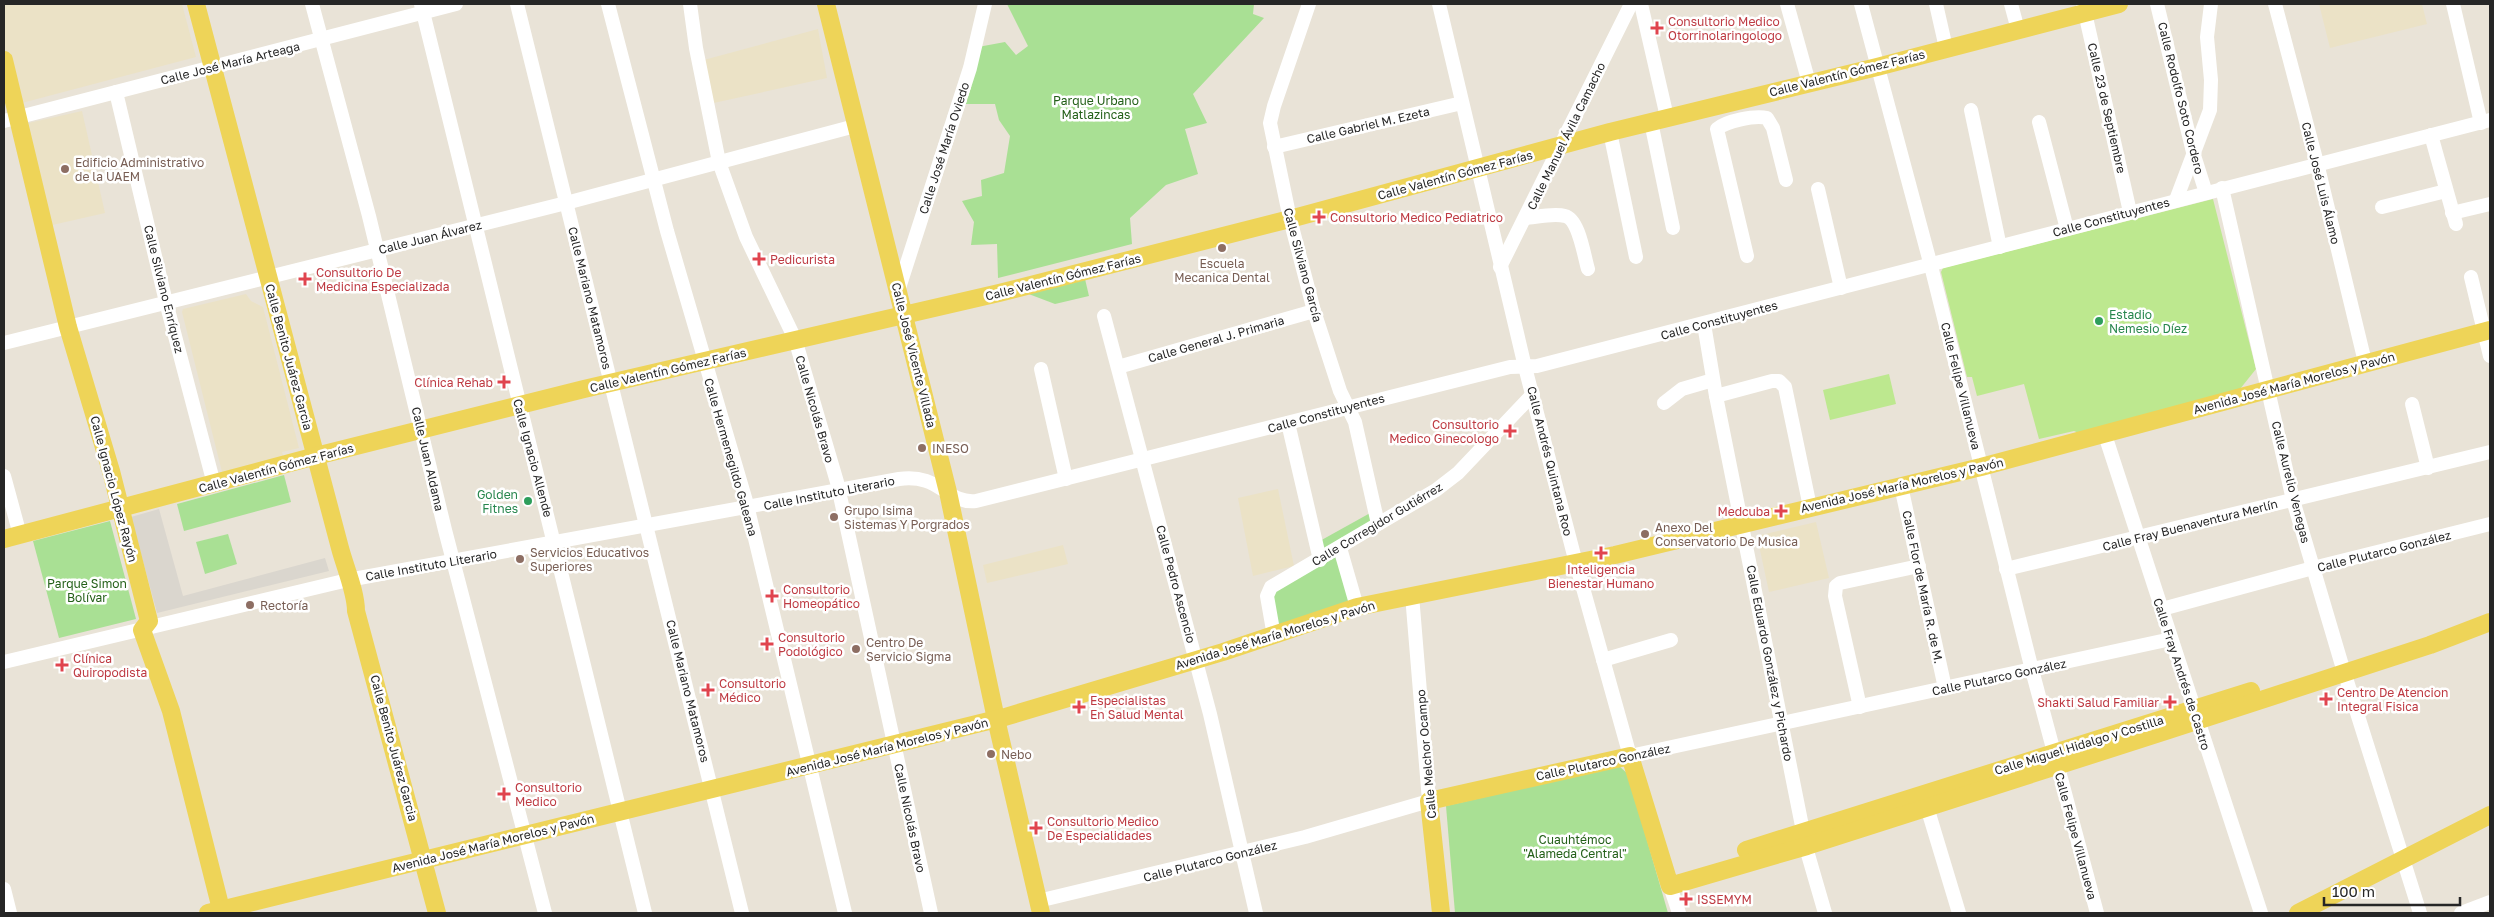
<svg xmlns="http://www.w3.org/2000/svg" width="2494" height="917" font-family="'Golos Text',sans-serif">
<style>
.education{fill:#ebe2c6}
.green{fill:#a9e094}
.pitch{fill:#bde88f}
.plaza{fill:#dad6ce}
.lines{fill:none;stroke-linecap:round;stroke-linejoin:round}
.minor{stroke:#fff;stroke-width:14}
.major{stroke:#eed458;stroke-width:18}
.health-dot{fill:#e0444e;stroke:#fff;stroke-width:2}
.education-dot{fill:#8d6e63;stroke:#fff;stroke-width:2}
.leisure-dot{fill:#2e9e5b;stroke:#fff;stroke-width:2}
.labels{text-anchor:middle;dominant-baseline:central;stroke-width:5;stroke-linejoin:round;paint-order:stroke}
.health-label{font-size:12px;fill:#be3a42;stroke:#fff;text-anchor:start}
.street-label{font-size:12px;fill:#262626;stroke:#fff}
.park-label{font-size:12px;fill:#246019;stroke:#fff}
.education-label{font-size:12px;fill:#785e54;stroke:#fff;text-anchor:start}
.leisure-label{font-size:12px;fill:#27864d;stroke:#fff;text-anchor:start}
</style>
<rect width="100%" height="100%" fill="#e9e3d7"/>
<!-- education -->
<g class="education">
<path d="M4 4H182L196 57 18 104 4 49Z"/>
<path d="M2319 4H2422L2427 24 2330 48Z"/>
<path d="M818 29 827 78 709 104 700 61Z"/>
<path d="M82 111 105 213 48 226 24 124Z"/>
<path d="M246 294 251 301 263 307 299 448 282 452 284 459 222 472 182 312 183 309Z"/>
<path d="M1278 489 1294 566 1253 576 1238 498Z"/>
<path d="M1816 522 1829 578 1769 592 1757 536Z"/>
<path d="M1063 545 1068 564 987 583 983 565Z"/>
</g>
<!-- green -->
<g class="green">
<path d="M1007 4H1254L1253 14 1264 18 1193 94 1207 123 1185 129 1198 174 1166 185 1130 218 1132 244 998 278 997 244 971 245 974 222 962 201 982 196 981 180 1004 173 1010 136 999 120 995 104H960L978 47 1005 42 1016 55 1028 46Z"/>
<path d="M1085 279 1089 296 1055 304 1026 293Z"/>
<path d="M284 475 291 502 184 531 177 504Z"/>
<path d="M1372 512 1374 522 1323 553 1318 542Z"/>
<path d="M110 521 136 619 59 638 33 541Z"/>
<path d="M228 534 237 564 205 574 196 542Z"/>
<path d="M1338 554 1352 602 1276 628 1270 591Z"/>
<path d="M1619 766 1628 774 1668 913H1455L1446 806Z"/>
</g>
<!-- pitch -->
<g class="pitch">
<path d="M2213 199 2256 369 2240 389 2079 433 2074 431 2039 439 2024 384 1977 396 1972 377H1967L1941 272 1943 268Z"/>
<path d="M1889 374 1896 404 1830 420 1823 390Z"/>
</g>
<!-- plaza -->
<path class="plaza" d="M159 509 183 596 325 558 329 571 157 613 131 517Z"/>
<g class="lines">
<!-- minor -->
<g class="minor">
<path d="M312 4 369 216 445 530 545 913"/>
<path d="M421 4 645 913"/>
<path d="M517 4 742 913"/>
<path d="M608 4 667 231 746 501 845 913"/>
<path d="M690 4 696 48 719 162 746 237 795 339 837 482 931 913"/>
<path d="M1309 4 1274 106 1270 123 1290 219 1314 311 1340 391 1355 422 1378 524"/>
<path d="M1439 4 1525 367 1576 563 1630 756 2171 639"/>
<path d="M1641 4 1667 117"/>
<path d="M1787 4 1809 83"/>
<path d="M1861 4 1931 266 2032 670 2097 913"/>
<path d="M1936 4 1946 48"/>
<path d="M2011 4 2018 30"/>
<path d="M2083 4 2130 212"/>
<path d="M2157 4 2193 152 2206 193"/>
<path d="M2275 4 2317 163 2365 362"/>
<path d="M2453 4 2481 123"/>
<path d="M116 92 166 302 214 484"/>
<path d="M1971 110 2000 247"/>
<path d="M4 121 456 4"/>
<path d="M1651 122 1673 228"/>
<path d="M2039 122 2067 229"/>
<path d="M1610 132 1636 257"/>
<path d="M2431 135 2456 224"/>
<path d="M1274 147 1462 103"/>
<path d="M2222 188 2293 500 2341 662 2420 913"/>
<path d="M1818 189 1841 288"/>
<path d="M2176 200 2210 110 2211 80 2207 37 2211 4"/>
<path d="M2382 207 2446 191"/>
<path d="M2452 213 2490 204"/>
<path d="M1525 218C1537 217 1554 213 1565 216 1579 219 1584 256 1588 269"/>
<path d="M1747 256 1717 129C1726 121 1755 115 1767 118L1773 128 1786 180"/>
<path d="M1500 267 1631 4"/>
<path d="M2471 277 2490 356"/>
<path d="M898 291 970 68 985 4"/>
<path d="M1104 316 1210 714 1256 913"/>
<path d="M1704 324 1716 396 1807 851 1825 913"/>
<path d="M4 343 566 203 855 126"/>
<path d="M1118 367 1314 311"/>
<path d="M1041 369 1066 479"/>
<path d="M1716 396 1772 381H1779L1785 387 1810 507"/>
<path d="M1664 403 1682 389 1713 380"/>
<path d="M2412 404 2428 468"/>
<path d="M1288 423 1320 560"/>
<path d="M2105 435 2261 913"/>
<path d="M4 476 20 535"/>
<path d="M1901 486 1945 688"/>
<path d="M1340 548 1357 607"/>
<path d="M2006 569 2490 452"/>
<path d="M2162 609 2313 568 2490 524"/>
<path d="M1274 636 1267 596 1271 587 1436 490 1458 473 1533 394"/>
<path d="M1603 660 1671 640"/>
<path d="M4 662 348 580 899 479C940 473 946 504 976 501L1510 367 1537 366 2490 120"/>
<path d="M1860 707 1835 596 1836 586 1840 583 1919 566"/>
<path d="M1927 807 1959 913"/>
<path d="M1670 886 1679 913"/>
<path d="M4 889 10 913"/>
<path d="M1038 901 1305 837 1429 801 1412 595"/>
<path d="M2461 913 2490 902"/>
</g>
<!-- major -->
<g class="major">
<path d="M196 4 340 548C345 567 356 592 356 611L437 913"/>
<path d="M826 4 948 492 996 719 1041 913"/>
<path d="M4 60 68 327 111 471 149 621 142 630 171 711 222 913"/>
<path d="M4 539 316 456 584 389 999 293 1290 219 1610 132 1877 67 2119 4"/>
<path d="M1746 850 2251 691"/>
<path d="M208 913 1005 717 1223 652 1357 607 1615 555 1981 467 2490 330"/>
<path d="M1441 913 1429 801 1630 756 1670 886 1807 846 2169 730 2430 645 2490 622"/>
<path d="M2298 913 2490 815"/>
</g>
</g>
<!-- markers -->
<g class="health-dot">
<path d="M1654.5 20.5h5v5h5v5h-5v5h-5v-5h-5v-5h5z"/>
<path d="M1316.5 209.5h5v5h5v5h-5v5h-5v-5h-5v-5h5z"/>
<path d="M756.5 251.5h5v5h5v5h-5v5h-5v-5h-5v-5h5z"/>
<path d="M302.5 271.5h5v5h5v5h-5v5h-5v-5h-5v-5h5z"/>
<path d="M501.5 374.5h5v5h5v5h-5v5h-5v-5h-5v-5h5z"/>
<path d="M1507.5 423.5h5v5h5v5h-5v5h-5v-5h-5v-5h5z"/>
<path d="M1778.5 503.5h5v5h5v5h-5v5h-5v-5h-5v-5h5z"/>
<path d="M1598.5 545.5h5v5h5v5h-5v5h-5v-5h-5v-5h5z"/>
<path d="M769.5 588.5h5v5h5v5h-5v5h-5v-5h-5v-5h5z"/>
<path d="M764.5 636.5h5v5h5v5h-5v5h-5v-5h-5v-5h5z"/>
<path d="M59.5 657.5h5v5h5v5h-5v5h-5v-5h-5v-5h5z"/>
<path d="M705.5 682.5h5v5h5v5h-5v5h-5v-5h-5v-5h5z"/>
<path d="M2323.5 691.5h5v5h5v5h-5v5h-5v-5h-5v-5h5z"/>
<path d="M2167.5 694.5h5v5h5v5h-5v5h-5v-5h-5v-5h5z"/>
<path d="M1076.5 699.5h5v5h5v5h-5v5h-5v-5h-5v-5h5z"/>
<path d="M501.5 786.5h5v5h5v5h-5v5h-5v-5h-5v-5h5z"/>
<path d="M1033.5 820.5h5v5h5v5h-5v5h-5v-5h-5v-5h5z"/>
<path d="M1683.5 891.5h5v5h5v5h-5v5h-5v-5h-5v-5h5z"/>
</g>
<g class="education-dot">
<circle cx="65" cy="169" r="5"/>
<circle cx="1222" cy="248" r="5"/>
<circle cx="922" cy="448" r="5"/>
<circle cx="834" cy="517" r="5"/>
<circle cx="1645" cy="534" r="5"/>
<circle cx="520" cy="559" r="5"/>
<circle cx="250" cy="605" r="5"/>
<circle cx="856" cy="649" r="5"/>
<circle cx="991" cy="754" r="5"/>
</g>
<g class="leisure-dot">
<circle cx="2099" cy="321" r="5"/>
<circle cx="528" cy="501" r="5"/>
</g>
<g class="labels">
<!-- health labels -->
<g class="health-label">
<text x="1668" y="21">Consultorio Medico<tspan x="1668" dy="14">Otorrinolaringologo</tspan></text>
<text x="1330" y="217">Consultorio Medico Pediatrico</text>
<text x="770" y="259">Pedicurista</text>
<text x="316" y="272">Consultorio De<tspan x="316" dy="14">Medicina Especializada</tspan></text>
<text x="493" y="382" text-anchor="end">Clínica Rehab</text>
<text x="1499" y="424" text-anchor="end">Consultorio<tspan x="1499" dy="14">Medico Ginecologo</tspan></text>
<text x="1770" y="511" text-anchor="end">Medcuba</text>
<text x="1601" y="569" text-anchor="middle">Inteligencia<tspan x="1601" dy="14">Bienestar Humano</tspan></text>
<text x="783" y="589">Consultorio<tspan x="783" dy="14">Homeopático</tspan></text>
<text x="778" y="637">Consultorio<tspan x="778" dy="14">Podológico</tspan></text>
<text x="73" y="658">Clínica<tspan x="73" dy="14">Quiropodista</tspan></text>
<text x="719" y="683">Consultorio<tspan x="719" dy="14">Médico</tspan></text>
<text x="2337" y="692">Centro De Atencion<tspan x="2337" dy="14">Integral Fisica</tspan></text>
<text x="1090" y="700">Especialistas<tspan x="1090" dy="14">En Salud Mental</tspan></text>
<text x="2159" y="702" text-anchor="end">Shakti Salud Familiar</text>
<text x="515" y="787">Consultorio<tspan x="515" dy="14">Medico</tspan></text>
<text x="1047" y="821">Consultorio Medico<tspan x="1047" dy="14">De Especialidades</tspan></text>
<text x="1697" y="899">ISSEMYM</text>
</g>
<!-- street labels -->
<g class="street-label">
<text transform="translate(230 63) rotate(-14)">Calle José María Arteaga</text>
<text transform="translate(1847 73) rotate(-14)">Calle Valentín Gómez Farías</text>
<text transform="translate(2181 98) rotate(76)">Calle Rodolfo Soto Cordero</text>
<text transform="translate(2107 108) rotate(77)">Calle 23 de Septiembre</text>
<text transform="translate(1368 125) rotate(-13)">Calle Gabriel M. Ezeta</text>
<text transform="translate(1566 136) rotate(-64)">Calle Manuel Ávila Camacho</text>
<text transform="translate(944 148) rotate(-72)">Calle José María Oviedo</text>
<text transform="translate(1455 175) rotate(-15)">Calle Valentín Gómez Farías</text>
<text transform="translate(2321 183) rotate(76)">Calle José Luis Álamo</text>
<text transform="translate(2111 217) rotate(-15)">Calle Constituyentes</text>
<text transform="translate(430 237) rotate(-14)">Calle Juan Álvarez</text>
<text transform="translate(1303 265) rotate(75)">Calle Silviano García</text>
<text transform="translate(1063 277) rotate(-14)">Calle Valentín Gómez Farías</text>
<text transform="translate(164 289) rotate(76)">Calle Silviano Enríquez</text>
<text transform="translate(590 298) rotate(76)">Calle Mariano Matamoros</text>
<text transform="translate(1719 320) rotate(-15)">Calle Constituyentes</text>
<text transform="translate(1216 339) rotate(-16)">Calle General J. Primaria</text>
<text transform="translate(914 355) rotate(76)">Calle José Vicente Villada</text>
<text transform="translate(289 357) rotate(75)">Calle Benito Juárez Garcia</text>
<text transform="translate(668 370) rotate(-13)">Calle Valentín Gómez Farías</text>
<text transform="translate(2294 383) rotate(-15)">Avenida José María Morelos y Pavón</text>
<text transform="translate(1961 386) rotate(76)">Calle Felipe Villanueva</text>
<text transform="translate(815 409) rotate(74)">Calle Nicolás Bravo</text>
<text transform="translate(1326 413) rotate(-15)">Calle Constituyentes</text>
<text transform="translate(731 457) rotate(74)">Calle Hermenegildo Galeana</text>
<text transform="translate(533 458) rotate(75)">Calle Ignacio Allende</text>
<text transform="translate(428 459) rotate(77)">Calle Juan Aldama</text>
<text transform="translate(1550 461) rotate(76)">Calle Andrés Quintana Roo</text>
<text transform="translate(276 468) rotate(-15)">Calle Valentín Gómez Farías</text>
<text transform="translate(2291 482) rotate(76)">Calle Aurelio Venegas</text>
<text transform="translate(1902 485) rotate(-13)">Avenida José María Morelos y Pavón</text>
<text transform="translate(114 489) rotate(75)">Calle Ignacio López Rayón</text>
<text transform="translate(829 493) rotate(-11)">Calle Instituto Literario</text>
<text transform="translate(1377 524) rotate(-31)">Calle Corregidor Gutiérrez</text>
<text transform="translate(2190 525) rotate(-14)">Calle Fray Buenaventura Merlín</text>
<text transform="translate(2384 551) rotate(-14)">Calle Plutarco González</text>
<text transform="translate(431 565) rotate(-10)">Calle Instituto Literario</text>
<text transform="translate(1176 584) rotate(75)">Calle Pedro Ascencio</text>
<text transform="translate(1923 587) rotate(78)">Calle Flor de María R. de M.</text>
<text transform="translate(1275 635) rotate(-17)">Avenida José María Morelos y Pavón</text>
<text transform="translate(1770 663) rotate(79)">Calle Eduardo González y Pichardo</text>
<text transform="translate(2182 674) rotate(72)">Calle Fray Andrés de Castro</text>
<text transform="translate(1999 677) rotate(-12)">Calle Plutarco González</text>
<text transform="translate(688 691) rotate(76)">Calle Mariano Matamoros</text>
<text transform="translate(2079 745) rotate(-17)">Calle Miguel Hidalgo y Costilla</text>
<text transform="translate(887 747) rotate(-14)">Avenida José María Morelos y Pavón</text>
<text transform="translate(394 748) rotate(75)">Calle Benito Juárez Garcia</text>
<text transform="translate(1426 754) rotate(-95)">Calle Melchor Ocampo</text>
<text transform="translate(1603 762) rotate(-12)">Calle Plutarco González</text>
<text transform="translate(910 818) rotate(78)">Calle Nicolás Bravo</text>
<text transform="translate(2076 836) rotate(75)">Calle Felipe Villanueva</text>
<text transform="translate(493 843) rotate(-14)">Avenida José María Morelos y Pavón</text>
<text transform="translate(1210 861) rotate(-14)">Calle Plutarco González</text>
</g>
<!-- park labels -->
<g class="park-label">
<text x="1096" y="100">Parque Urbano<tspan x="1096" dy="14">Matlazincas</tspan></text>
<text x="87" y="583">Parque Simon<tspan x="87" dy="14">Bolívar</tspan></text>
<text x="1575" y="839">Cuauhtémoc<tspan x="1575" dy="14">"Alameda Central"</tspan></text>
</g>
<!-- education labels -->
<g class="education-label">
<text x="75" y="162">Edificio Administrativo<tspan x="75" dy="14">de la UAEM</tspan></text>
<text x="1222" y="263" text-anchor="middle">Escuela<tspan x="1222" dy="14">Mecanica Dental</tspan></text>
<text x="932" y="448">INESO</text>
<text x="844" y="510">Grupo Isima<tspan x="844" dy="14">Sistemas Y Porgrados</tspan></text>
<text x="1655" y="527">Anexo Del<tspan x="1655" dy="14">Conservatorio De Musica</tspan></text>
<text x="530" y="552">Servicios Educativos<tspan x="530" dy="14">Superiores</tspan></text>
<text x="260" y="605">Rectoría</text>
<text x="866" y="642">Centro De<tspan x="866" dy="14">Servicio Sigma</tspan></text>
<text x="1001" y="754">Nebo</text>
</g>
<!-- leisure labels -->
<g class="leisure-label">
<text x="2109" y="314">Estadio<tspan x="2109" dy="14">Nemesio Díez</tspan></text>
<text x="518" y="494" text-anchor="end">Golden<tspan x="518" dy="14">Fitnes</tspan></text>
</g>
</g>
<!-- border -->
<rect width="2494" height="917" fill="none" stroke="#262626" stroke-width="10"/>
<!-- scale -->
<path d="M2324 897v8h136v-8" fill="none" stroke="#262626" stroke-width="2.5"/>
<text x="2332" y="897" font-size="15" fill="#262626" stroke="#ffffff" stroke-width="4" paint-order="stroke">100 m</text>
</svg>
